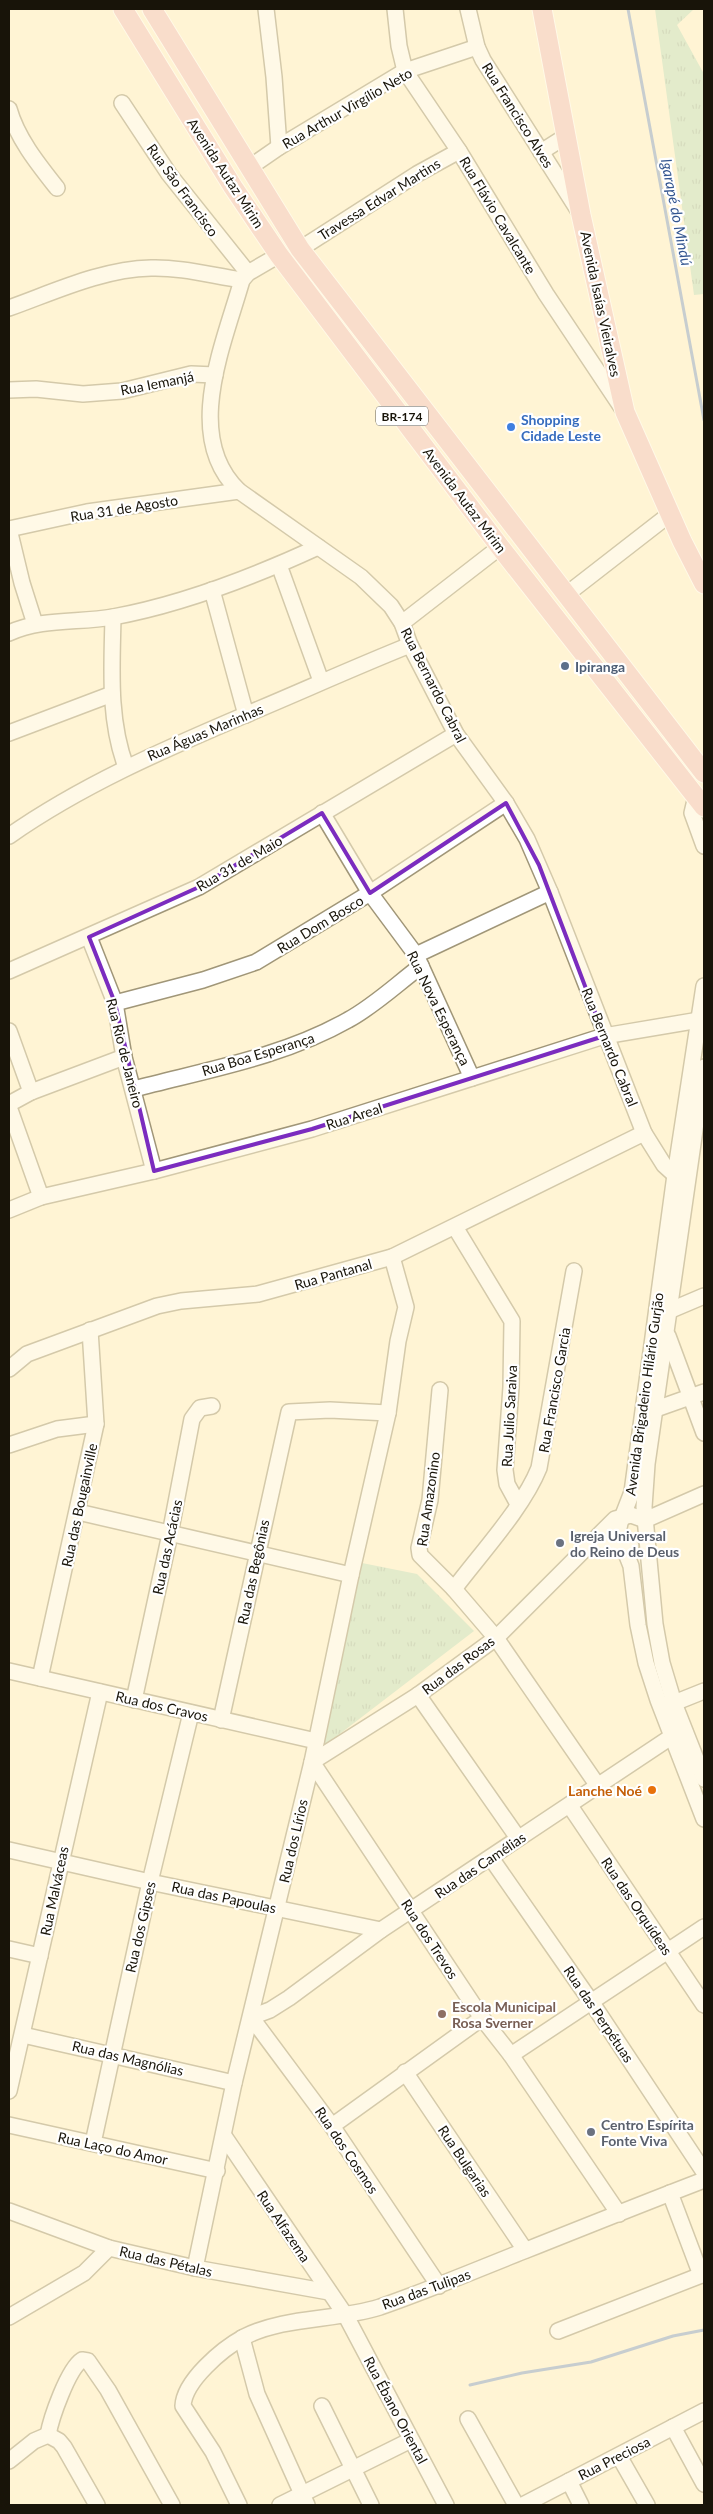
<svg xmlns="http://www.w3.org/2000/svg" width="713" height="2514" font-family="Lato,sans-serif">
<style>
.park{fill:url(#park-tufts)}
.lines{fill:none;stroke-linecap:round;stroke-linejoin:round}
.stream{stroke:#839ecb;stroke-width:3}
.minor-casing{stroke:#a09678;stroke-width:18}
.major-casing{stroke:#fff;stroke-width:21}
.minor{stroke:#fff;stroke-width:15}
.major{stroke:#f1c1c1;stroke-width:19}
.marked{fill:none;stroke:#7b2cbf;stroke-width:4;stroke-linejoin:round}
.shop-dot{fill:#3f7fe0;stroke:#fff;stroke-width:2}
.service-dot{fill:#5c6f8a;stroke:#fff;stroke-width:2}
.worship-dot{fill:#6b7280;stroke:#fff;stroke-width:2}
.food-dot{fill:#e8710a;stroke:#fff;stroke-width:2}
.education-dot{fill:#8d6e63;stroke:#fff;stroke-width:2}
.labels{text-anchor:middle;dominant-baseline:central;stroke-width:4.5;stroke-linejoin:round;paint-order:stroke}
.shield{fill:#fff;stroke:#5d5a53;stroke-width:1}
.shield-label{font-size:12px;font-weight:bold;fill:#181409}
.street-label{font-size:14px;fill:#181409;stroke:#fff}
.shop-label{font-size:14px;font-weight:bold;fill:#366cbe;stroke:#fff;text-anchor:start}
.service-label{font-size:14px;font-weight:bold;fill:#4e5e75;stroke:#fff;text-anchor:start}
.worship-label{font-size:14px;font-weight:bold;fill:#5b616d;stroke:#fff;text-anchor:start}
.food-label{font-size:14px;font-weight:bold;fill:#c56008;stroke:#fff;text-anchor:end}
.education-label{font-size:14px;font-weight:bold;fill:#785e54;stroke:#fff;text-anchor:start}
.water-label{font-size:15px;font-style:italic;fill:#33558f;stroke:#fff}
</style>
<defs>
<pattern id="park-tufts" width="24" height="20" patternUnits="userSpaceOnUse" patternTransform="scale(1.25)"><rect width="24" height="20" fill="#c1dfc1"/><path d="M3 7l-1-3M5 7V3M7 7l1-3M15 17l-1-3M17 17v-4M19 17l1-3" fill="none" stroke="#a5bea4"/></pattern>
</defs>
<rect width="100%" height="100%" fill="#fff4d4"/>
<!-- park -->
<g class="park">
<path d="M655 9H694L677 25 704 74V294L694 295Z"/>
<path d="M362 1563 417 1574 474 1631 324 1746 318 1740Z"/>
</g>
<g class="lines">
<!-- stream -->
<g class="stream">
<path d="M628 9 704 420"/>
<path d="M470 2385 522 2373 591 2362 673 2336 704 2330"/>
</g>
<!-- minor casing -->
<g class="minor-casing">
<g id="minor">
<path d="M266 9 274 77 279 147"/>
<path d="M395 9 399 46 405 71 459 151 546 294 622 408"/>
<path d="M468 9 477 47 483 60 578 210"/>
<path d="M122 103 169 174 248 273"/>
<path d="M9 109C17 138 38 164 57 188"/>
<path d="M541 152 566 136"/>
<path d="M250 167 279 147 405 71 477 47"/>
<path d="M300 249 417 174 459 151"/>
<path d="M279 255 248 273 242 280C224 344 182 437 239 491L361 577 391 606 402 623 410 645 456 734 506 803 527 839 550 892 644 1133 664 1165 675 1175"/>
<path d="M9 308C54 292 102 269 151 268 181 267 213 276 242 280"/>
<path d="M9 390 36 389 83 394 122 391 191 374 215 375"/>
<path d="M9 529 87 512 239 491"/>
<path d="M9 529 22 583 35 624"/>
<path d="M279 565 321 681"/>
<path d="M212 590 246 715"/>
<path d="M567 594 670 514"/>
<path d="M113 617C112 667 108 719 126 767"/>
<path d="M402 623 500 547"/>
<path d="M9 633C42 618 78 623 113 617 184 604 253 577 318 547"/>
<path d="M9 733 112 694"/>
<path d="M696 796 692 813 704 846"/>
<path d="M322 813 370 893 416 955 472 1078"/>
<path d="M9 836C82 785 163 750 245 715 300 692 355 667 410 645"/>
<path d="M89 937 115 1003 124 1057 154 1171"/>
<path d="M416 955 550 892"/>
<path d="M9 971 199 887 456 734"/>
<path d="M704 986 675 1175 632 1492 620 1523 618 1533 631 1566 638 1625 646 1663 658 1700 704 1819"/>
<path d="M115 1003 203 980 256 962 370 893 506 803"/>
<path d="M9 1031 31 1092"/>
<path d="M704 1067 647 1464 644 1507 655 1624 662 1663 674 1703 704 1779"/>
<path d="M134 1089C206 1070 283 1057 348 1020 374 1006 397 984 421 966"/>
<path d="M9 1104 31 1092 124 1057"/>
<path d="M9 1107 41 1197"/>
<path d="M9 1210 41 1197 154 1171 312 1129 604 1036 699 1020"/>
<path d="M455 1227 512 1321 511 1387 505 1470 507 1484 518 1504"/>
<path d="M671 1310 704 1296"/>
<path d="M668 1336 704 1433"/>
<path d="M9 1369 27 1354 157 1306 181 1301 258 1294 392 1257 644 1133"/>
<path d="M440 1390 430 1500 419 1548 420 1555 454 1589 496 1638 598 1786"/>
<path d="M656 1409 704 1392"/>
<path d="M9 1445 57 1429 96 1424"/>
<path d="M78 1512 351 1575"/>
<path d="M588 1548 613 1543 631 1546"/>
<path d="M454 1589C481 1553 523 1508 539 1468L574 1271"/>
<path d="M9 1671 316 1741"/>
<path d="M40 1678 96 1424 90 1330"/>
<path d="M418 1695 518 1838"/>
<path d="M134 1700 170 1534 192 1419 200 1408 212 1406"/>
<path d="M674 1703 704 1691"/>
<path d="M221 1720 289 1412 330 1410 388 1413"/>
<path d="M570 1806 704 2005"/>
<path d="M9 1850 150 1882 381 1930"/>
<path d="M491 1858 592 2003 704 2172"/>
<path d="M9 1949 40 1956"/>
<path d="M23 2035 234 2083"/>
<path d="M511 2055 704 1927"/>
<path d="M405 2072 525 2250"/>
<path d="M9 2091 100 1692"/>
<path d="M9 2125 217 2171"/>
<path d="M332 2126 482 2018"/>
<path d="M224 2136 346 2316 446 2505"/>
<path d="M93 2143 150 1882 191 1713"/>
<path d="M670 2193 701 2275"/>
<path d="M9 2211 109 2248 195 2268 329 2292"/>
<path d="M619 2214 511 2055 482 2018 312 1762 418 1695 496 1638 615 1519 631 1515 645 1520 704 1494"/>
<path d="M195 2268 234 2083 312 1762 351 1575 388 1413 398 1341 406 1307 392 1257"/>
<path d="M439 2286 332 2126 251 2017 270 2010 289 1998 381 1930 671 1737 685 1732"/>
<path d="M9 2317 84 2273 109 2248"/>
<path d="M558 2331 704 2274"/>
<path d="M242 2338 257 2394 307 2505"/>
<path d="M322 2406 371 2505"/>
<path d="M468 2419 516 2505"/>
<path d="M673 2427 704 2484"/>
<path d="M48 2435C51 2418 68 2369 82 2360L88 2361 108 2390 172 2505"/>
<path d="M48 2435 59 2441 64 2447 97 2505"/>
<path d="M619 2456 647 2505"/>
<path d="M9 2461 34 2441 48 2435"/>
<path d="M569 2481 581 2505"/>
<path d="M239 2505 213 2452 183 2406C184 2381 222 2349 244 2337 285 2316 336 2321 380 2307 429 2290 476 2270 524 2251 584 2227 644 2203 704 2180"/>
<path d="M280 2505 411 2440"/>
<path d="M523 2505 704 2411"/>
</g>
</g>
<!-- major casing -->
<g class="major-casing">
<g id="major">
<path d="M123 9 233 187 279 255 500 547 704 807"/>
<path d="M152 9 300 249 704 773"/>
<path d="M542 9 581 215 625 412 682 541 704 584"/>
</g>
</g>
<!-- minor -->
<use href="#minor" class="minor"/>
<!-- major -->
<use href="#major" class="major"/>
</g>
<!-- marked area -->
<path d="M0 0H713V2514H0ZM506 803 539 865 604 1036 312 1129 154 1171 115 1003 89 937 199 887 322 813 370 893Z" fill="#fff4d4" fill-opacity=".55" fill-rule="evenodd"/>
<path class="marked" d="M506 803 539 865 604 1036 312 1129 154 1171 115 1003 89 937 199 887 322 813 370 893Z"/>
<!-- markers -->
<circle class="shop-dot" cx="511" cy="427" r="5"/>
<circle class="service-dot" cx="565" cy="666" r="5"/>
<g class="worship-dot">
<circle cx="560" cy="1543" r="5"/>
<circle cx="591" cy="2132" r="5"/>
</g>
<circle class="food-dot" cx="652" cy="1790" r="5"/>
<circle class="education-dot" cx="442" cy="2014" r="5"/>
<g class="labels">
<!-- shield labels -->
<rect class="shield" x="376" y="406.5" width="52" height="19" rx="4"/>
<g class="shield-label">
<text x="402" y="416">BR-174</text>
</g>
<!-- street labels -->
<g class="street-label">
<text transform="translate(347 108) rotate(-30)">Rua Arthur Virgílio Neto</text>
<text transform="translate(518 115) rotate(58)">Rua Francisco Alves</text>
<text transform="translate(226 173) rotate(57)">Avenida Autaz Mirim</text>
<text transform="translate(183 190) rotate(54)">Rua São Francisco</text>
<text transform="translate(379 199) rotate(-32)">Travessa Edvar Martins</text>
<text transform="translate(498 215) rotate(59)">Rua Flávio Cavalcante</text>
<text transform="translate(601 304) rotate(78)">Avenida Isaías Vieiralves</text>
<text transform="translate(157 383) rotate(-11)">Rua Iemanjá</text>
<text transform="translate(465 500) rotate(53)">Avenida Autaz Mirim</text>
<text transform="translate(124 508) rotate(-9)">Rua 31 de Agosto</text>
<text transform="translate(434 685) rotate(63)">Rua Bernardo Cabral</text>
<text transform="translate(205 732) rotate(-23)">Rua Águas Marinhas</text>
<text transform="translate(239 863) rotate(-30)">Rua 31 de Maio</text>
<text transform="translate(320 924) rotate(-31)">Rua Dom Bosco</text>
<text transform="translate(439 1008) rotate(64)">Rua Nova Esperança</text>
<text transform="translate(610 1047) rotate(68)">Rua Bernardo Cabral</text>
<text transform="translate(125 1053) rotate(76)">Rua Rio de Janeiro</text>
<text transform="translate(258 1054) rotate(-17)">Rua Boa Esperança</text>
<text transform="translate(354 1116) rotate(-18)">Rua Areal</text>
<text transform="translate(333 1274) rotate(-16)">Rua Pantanal</text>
<text transform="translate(554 1390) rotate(-80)">Rua Francisco Garcia</text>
<text transform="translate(644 1394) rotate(-82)">Avenida Brigadeiro Hilário Gurjão</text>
<text transform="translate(509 1416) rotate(-87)">Rua Julio Saraiva</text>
<text transform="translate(428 1499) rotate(-82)">Rua Amazonino</text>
<text transform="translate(79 1505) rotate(-78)">Rua das Bougainville</text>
<text transform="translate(167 1547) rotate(-78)">Rua das Acácias</text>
<text transform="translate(253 1572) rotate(-78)">Rua das Begônias</text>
<text transform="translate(458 1665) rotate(-37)">Rua das Rosas</text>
<text transform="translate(162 1706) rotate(13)">Rua dos Cravos</text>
<text transform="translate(293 1841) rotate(-77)">Rua dos Lírios</text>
<text transform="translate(480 1865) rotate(-34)">Rua das Camélias</text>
<text transform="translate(54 1891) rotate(-78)">Rua Malváceas</text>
<text transform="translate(224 1897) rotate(12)">Rua das Papoulas</text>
<text transform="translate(637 1906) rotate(56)">Rua das Orquídeas</text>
<text transform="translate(140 1927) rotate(-77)">Rua dos Gipses</text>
<text transform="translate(430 1939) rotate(57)">Rua dos Trevos</text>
<text transform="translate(599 2014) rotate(56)">Rua das Perpétuas</text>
<text transform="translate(128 2058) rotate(13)">Rua das Magnólias</text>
<text transform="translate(113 2148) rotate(12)">Rua Laço do Amor</text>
<text transform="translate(347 2150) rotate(56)">Rua dos Cosmos</text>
<text transform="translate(465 2161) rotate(56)">Rua Bulgarias</text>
<text transform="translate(284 2226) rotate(56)">Rua Alfazema</text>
<text transform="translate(166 2261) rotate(13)">Rua das Pétalas</text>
<text transform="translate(426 2289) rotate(-20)">Rua das Tulipas</text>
<text transform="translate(396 2410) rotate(62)">Rua Ébano Oriental</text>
<text transform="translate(614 2458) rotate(-27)">Rua Preciosa</text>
</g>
<!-- shop labels -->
<g class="shop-label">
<text x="521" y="419">Shopping<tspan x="521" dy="16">Cidade Leste</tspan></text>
</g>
<!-- service labels -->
<g class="service-label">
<text x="575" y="666">Ipiranga</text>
</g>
<!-- worship labels -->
<g class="worship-label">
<text x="570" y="1535">Igreja Universal<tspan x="570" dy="16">do Reino de Deus</tspan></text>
<text x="601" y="2124">Centro Espírita<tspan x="601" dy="16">Fonte Viva</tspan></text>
</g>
<!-- food labels -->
<g class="food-label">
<text x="642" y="1790">Lanche Noé</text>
</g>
<!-- education labels -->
<g class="education-label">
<text x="452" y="2006">Escola Municipal<tspan x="452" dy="16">Rosa Sverner</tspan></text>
</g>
<!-- water labels -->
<g class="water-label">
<text transform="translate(677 212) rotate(79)">Igarapé do Mindú</text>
</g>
</g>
<!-- border -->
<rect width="713" height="2514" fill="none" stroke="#181409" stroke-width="20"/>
</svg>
